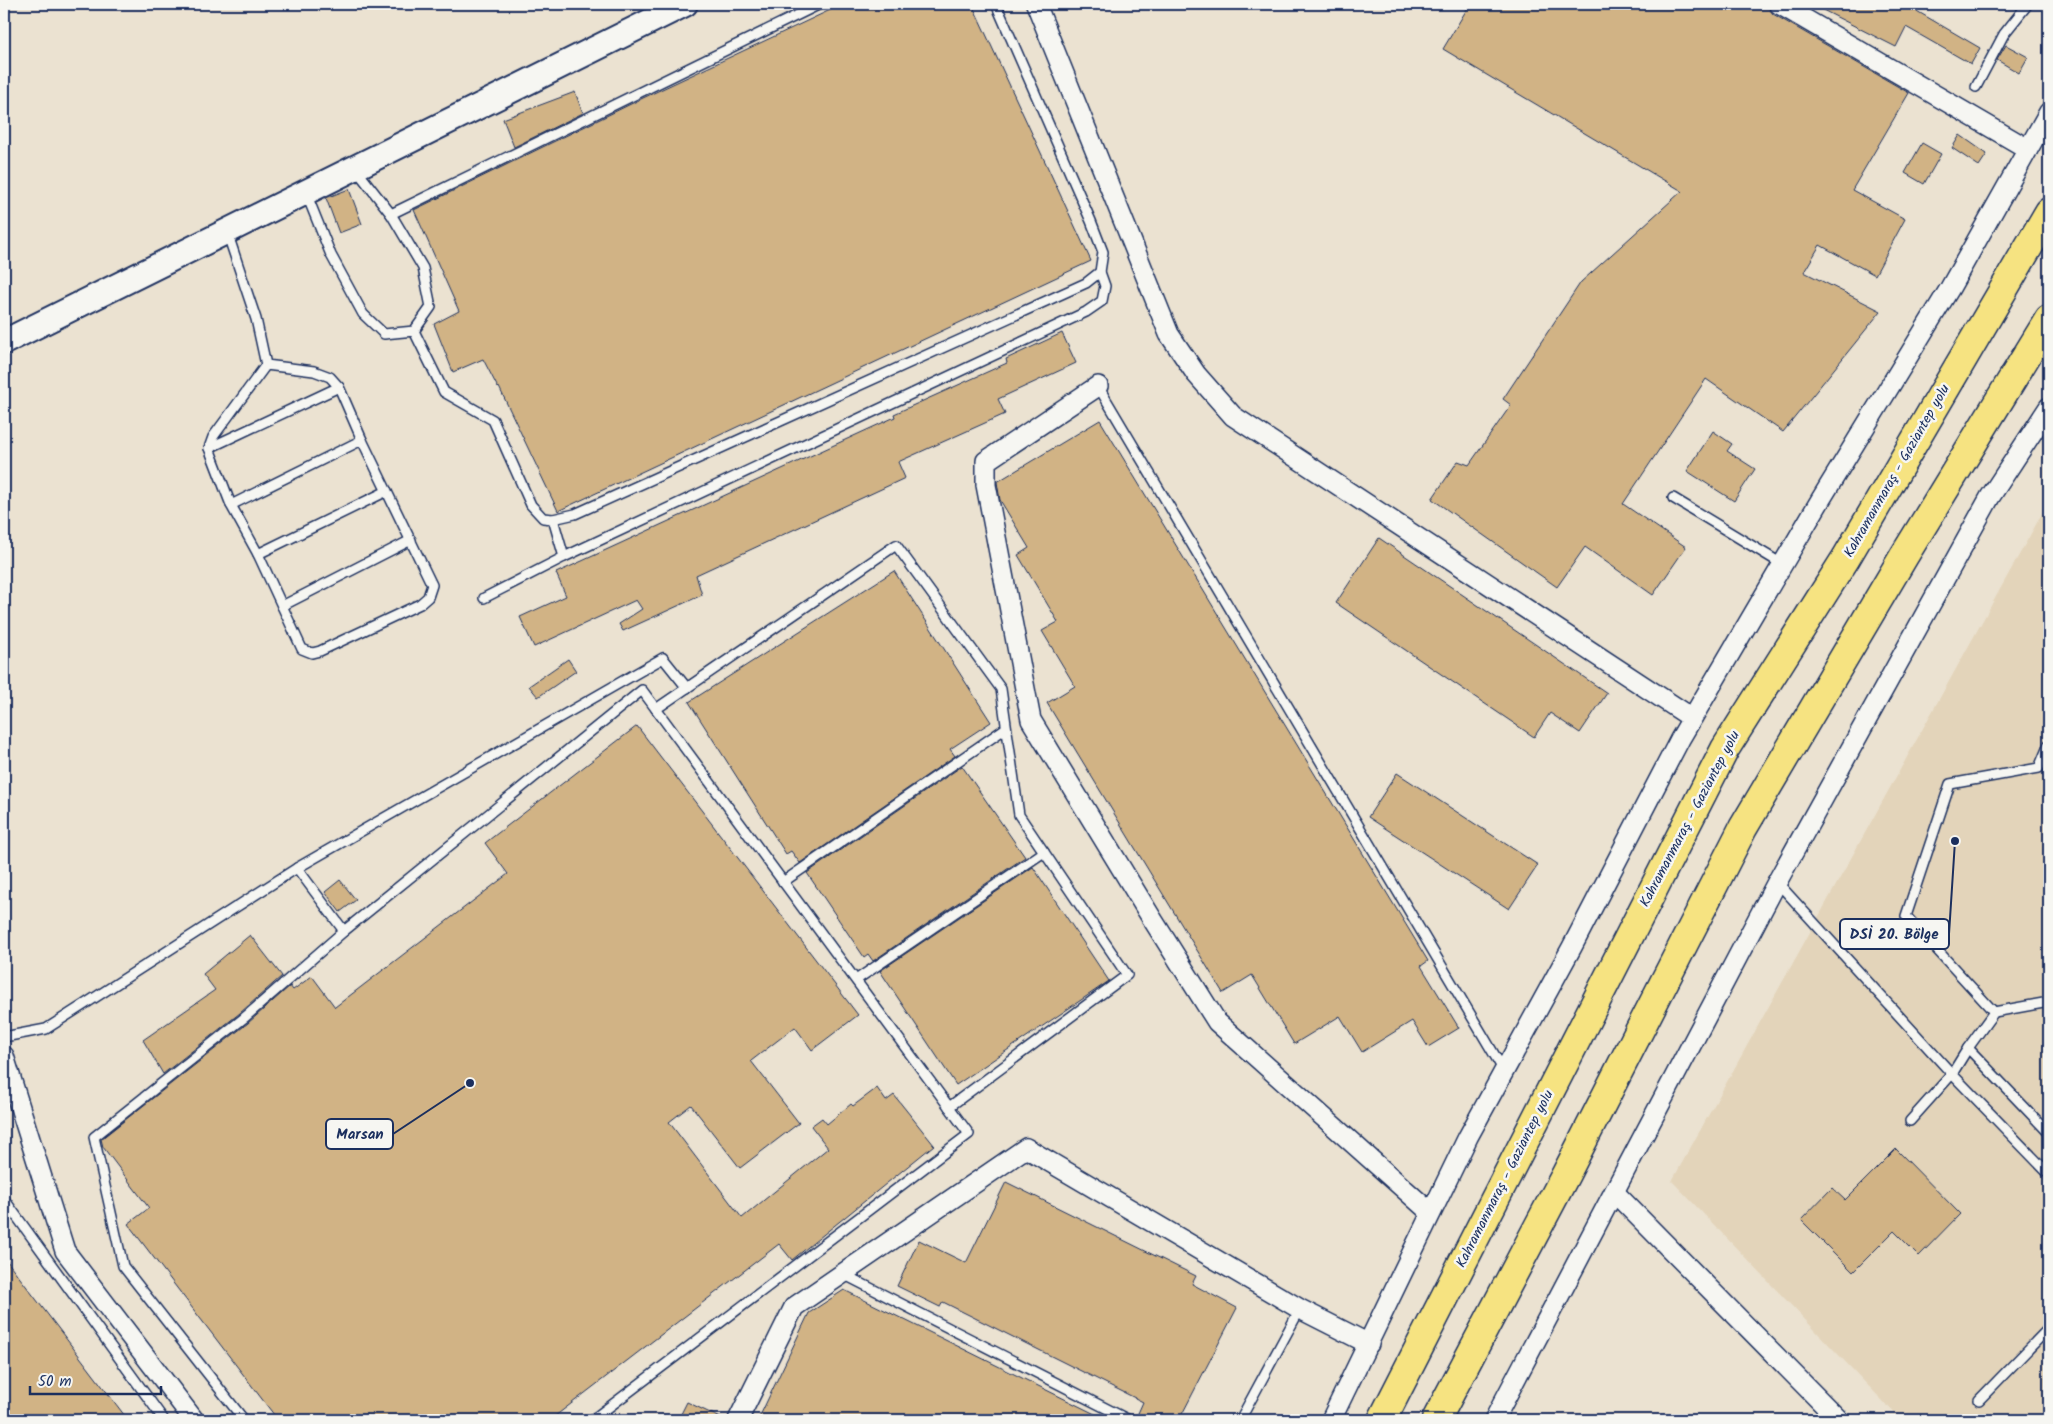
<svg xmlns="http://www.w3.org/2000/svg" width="2053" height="1424" font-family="Kalam,sans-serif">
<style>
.built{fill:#e3d4ba}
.building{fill:#d1b385;stroke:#1b2f5e}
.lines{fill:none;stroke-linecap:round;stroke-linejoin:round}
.service-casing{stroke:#1b2f5e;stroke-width:12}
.minor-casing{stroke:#1b2f5e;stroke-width:22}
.tertiary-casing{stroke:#1b2f5e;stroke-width:28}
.trunk-casing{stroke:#1b2f5e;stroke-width:31}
.service{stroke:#f6f6f2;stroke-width:9}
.minor{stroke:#f6f6f2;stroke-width:19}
.tertiary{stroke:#f6f6f2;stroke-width:24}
.trunk{stroke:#f6e381;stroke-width:28}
.labels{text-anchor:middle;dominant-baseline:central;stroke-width:5;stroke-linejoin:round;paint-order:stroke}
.street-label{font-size:14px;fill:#1b2f5e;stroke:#f6f6f2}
.leader{fill:none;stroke:#1b2f5e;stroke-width:2}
.callout-dot{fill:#1b2f5e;stroke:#f6f6f2;stroke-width:2}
.callout{fill:#f6f6f2;stroke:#1b2f5e;stroke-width:2}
.callout-label{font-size:15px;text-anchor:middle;font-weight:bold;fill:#1b2f5e}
</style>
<rect width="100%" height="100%" fill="#ebe2d1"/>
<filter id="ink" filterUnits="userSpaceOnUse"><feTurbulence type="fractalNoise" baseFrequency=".02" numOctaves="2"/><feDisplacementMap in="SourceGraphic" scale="10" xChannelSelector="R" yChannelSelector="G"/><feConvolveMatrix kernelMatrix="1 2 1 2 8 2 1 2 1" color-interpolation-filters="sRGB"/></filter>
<g filter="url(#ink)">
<!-- built -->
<path class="built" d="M2049 501V1420H1901L1672 1181Z"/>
<!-- building -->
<g class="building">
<path d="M843 4H972L1091 261 558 511 499 387 498 388 483 359 453 372 434 324 459 311 414 210 643 98Z"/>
<path d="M1470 4H1763L1768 7 1773 14 1909 93 1852 190 1905 219 1875 275 1820 245 1804 272 1881 311 1783 432 1706 379 1623 504 1686 547 1653 595 1585 547 1557 587 1432 499 1458 461 1469 465 1511 405 1503 399 1581 282 1682 191 1443 49Z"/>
<path d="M1811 4H1918L1915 10 1980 48 1971 64 1906 27 1896 47Z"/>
<path d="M2006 45 2028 57 2019 73 1997 60Z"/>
<path d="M575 92 583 113 514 147 503 119Z"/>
<path d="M1960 135 1987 154 1979 166 1952 148Z"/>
<path d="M1922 143 1941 154 1924 184 1905 173Z"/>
<path d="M349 189 362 224 339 233 326 198Z"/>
<path d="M1062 333 1076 363 998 399 1005 414 898 462 905 478 696 575 702 595 623 631 619 624 642 609 636 600 534 647 520 617 566 596 556 573 895 417 894 414 1007 363 1006 359Z"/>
<path d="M1100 420 1428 961 1421 966 1459 1028 1428 1047 1412 1021 1362 1052 1340 1016 1294 1044 1252 975 1223 993 1047 703 1075 686 1042 631 1058 622 1018 555 1029 548 1000 500 997 482Z"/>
<path d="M1713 431 1732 444 1727 451 1755 469 1734 501 1687 471Z"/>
<path d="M1379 538 1607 693 1580 733 1550 713 1534 737 1336 603Z"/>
<path d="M894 571 991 722 950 749 955 756 800 863 791 851 786 854 689 702Z"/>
<path d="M568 659 576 671 538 697 529 686Z"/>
<path d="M637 726 858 1015 812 1050 795 1027 751 1061 799 1123 740 1168 691 1105 669 1122 742 1218 828 1148 811 1126 822 1118 827 1124 851 1104 853 1106 877 1088 886 1101 894 1095 934 1145 792 1260 779 1244 550 1420H278L128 1224 149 1208 103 1147 101 1139 248 1023 290 986 293 990 312 976 335 1007 508 874 485 843Z"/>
<path d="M962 766 1025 857 873 961 868 954 864 957 807 873Z"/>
<path d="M1397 773 1538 865 1509 909 1368 817Z"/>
<path d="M1033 867 1109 981 956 1085 880 971Z"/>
<path d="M340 880 356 900 340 912 325 892Z"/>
<path d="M250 935 282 976 240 1013 163 1074 143 1040 215 990 203 974Z"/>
<path d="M1896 1149 1960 1214 1919 1256 1894 1231 1853 1272 1801 1220 1832 1188 1845 1200Z"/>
<path d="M1006 1182 1196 1276 1192 1284 1237 1308 1179 1420H1135L1143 1402 943 1302 940 1307 897 1286 919 1240 966 1263Z"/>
<path d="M4 1257 128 1420H4Z"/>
<path d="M844 1290 1107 1420H758L809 1313Z"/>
<path d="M687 1402 725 1420H678Z"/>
</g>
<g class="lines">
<!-- service casing -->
<g class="service-casing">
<g id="service">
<path d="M1976 87 2004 34 2028 4"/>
<path d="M355 168 391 214 423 268 431 307 414 331"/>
<path d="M306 193 331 255 363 314 384 334 414 331 444 392 493 420 531 505 543 518 553 519 575 514 1086 283 1100 272 1103 252 1091 221 996 4"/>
<path d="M391 214 820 4"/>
<path d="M227 232 256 319 266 365 213 437 209 448 231 505 258 554 302 649 312 653 320 651 420 604 428 597 432 585 362 440 339 387 330 377 314 371 266 365"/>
<path d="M1098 386 1504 1071"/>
<path d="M209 448 339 387"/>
<path d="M1673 498 1782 564"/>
<path d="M231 505 362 440"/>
<path d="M553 519 564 557"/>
<path d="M258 554 387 491"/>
<path d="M484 598 564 557 1086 312 1102 301 1105 286 1100 272"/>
<path d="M282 606 411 540"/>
<path d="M656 709 896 545 1001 689 1019 815 1127 975 949 1107"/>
<path d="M2049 744 2039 768 1950 784 1906 916 1994 1012 1968 1048 2049 1133"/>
<path d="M297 868 663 658 687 688"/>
<path d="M783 882 1006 728"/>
<path d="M1777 882 1952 1074 2049 1174"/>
<path d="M856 980 1044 852"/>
<path d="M1994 1012 2049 1002"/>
<path d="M4 1037 46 1029 297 868 344 931"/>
<path d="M1910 1121 1952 1074 1968 1048"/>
<path d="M4 1199 164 1420"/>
<path d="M843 1274 1129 1420"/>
<path d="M1979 1400 2049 1328"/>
<path d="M244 1420 123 1266 94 1137 244 1018 344 931 642 690 969 1134 592 1420"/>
<path d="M1240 1420 1300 1309"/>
</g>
</g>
<!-- minor casing -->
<g class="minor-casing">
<g id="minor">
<path d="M1036 4 1169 334 1196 374 1233 416 1692 718"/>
<path d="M1779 4 2028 149"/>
<path d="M1098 386 986 461V485L1031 720 1151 917 1217 1022 1431 1213"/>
<path d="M4 1056 65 1251 194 1420"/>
<path d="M1614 1192 1839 1420"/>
<path d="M738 1420 794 1307 1026 1148 1300 1309 1369 1344"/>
<path d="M1331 1420 1468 1137 1572 947 1680 739 1821 499 1950 288 2049 112"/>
<path d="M1494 1420 1777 882 1990 497 2049 407"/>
</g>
</g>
<!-- tertiary casing -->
<g class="tertiary-casing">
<path id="tertiary" d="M4 342 685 4"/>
</g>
<!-- trunk casing -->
<g class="trunk-casing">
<g id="trunk">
<path d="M1382 1420 1725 749 1846 558 2049 212"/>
<path d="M1436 1420 1566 1174 1743 828 1904 556 2049 319"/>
</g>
</g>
<!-- service -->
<use href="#service" class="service"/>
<!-- minor -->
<use href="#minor" class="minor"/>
<!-- tertiary -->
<use href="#tertiary" class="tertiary"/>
<!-- trunk -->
<use href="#trunk" class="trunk"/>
</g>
</g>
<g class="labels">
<!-- street labels -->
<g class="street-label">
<text transform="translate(1897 471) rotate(-60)">Kahramanmaraş - Gaziantep yolu</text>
<text transform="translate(1690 819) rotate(-62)">Kahramanmaraş - Gaziantep yolu</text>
<text transform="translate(1505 1179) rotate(-63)">Kahramanmaraş - Gaziantep yolu</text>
</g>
</g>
<!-- callouts -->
<path class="leader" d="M1955 841L1949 934M470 1083L393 1134"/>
<g class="callout-dot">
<circle cx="1955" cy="841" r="5"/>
<circle cx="470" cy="1083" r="5"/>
</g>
<g class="callout">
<rect x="1840" y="919" width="109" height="30" rx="5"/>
<rect x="326" y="1119" width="67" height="30" rx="5"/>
</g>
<g class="callout-label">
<text x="1894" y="939">DSİ 20. Bölge</text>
<text x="360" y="1139">Marsan</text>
</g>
<!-- margin -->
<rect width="2053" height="1424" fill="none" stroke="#f6f6f2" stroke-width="20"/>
<rect x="10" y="10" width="2033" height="1404" fill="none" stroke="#1b2f5e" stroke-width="2" filter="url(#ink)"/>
<!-- scale -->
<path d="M30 1386v8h131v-8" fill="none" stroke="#1b2f5e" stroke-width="2.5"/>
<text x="38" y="1386" font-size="15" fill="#1b2f5e" stroke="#f6f6f2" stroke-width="4" paint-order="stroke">50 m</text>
</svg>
